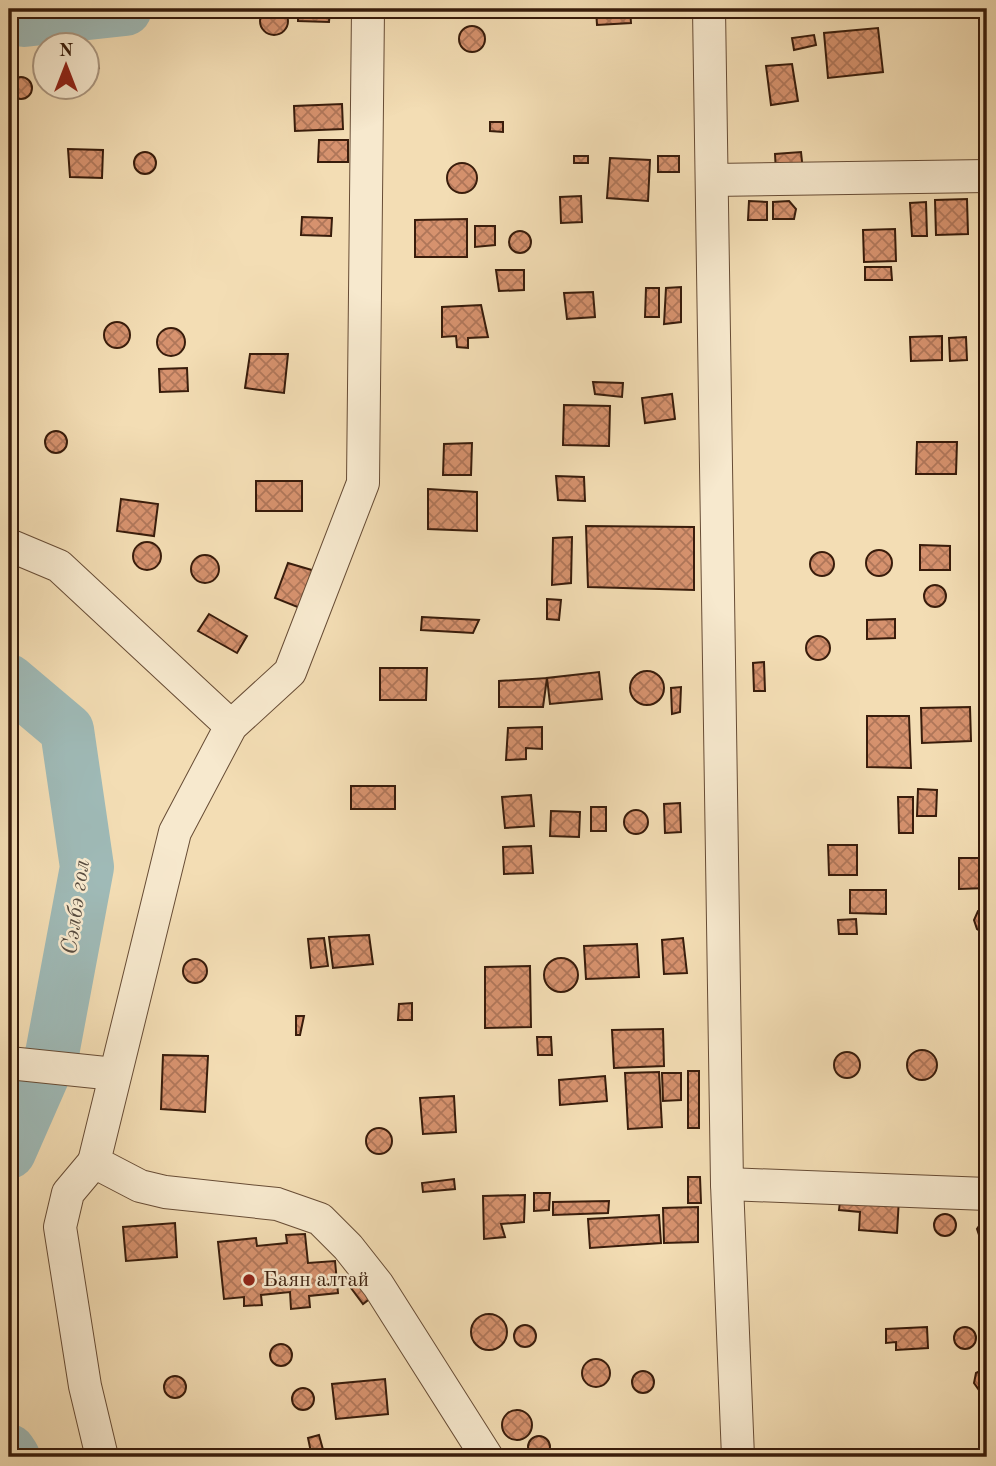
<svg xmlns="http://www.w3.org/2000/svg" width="996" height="1466" font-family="'Old Standard TT',serif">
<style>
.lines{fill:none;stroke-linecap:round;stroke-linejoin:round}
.river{stroke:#9fbab7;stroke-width:54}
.building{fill:url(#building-cross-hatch);stroke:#381c0b;stroke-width:2}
.minor-casing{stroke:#674c35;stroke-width:34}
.minor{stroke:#f7e9ce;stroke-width:32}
.poi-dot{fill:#8f2418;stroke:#f7e9ce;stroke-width:2.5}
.labels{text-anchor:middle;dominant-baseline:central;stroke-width:5;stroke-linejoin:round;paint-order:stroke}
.poi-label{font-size:21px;fill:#381c0b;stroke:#f7e9ce;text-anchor:start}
.water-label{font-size:23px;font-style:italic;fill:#574b3f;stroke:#f7e9ce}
</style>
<defs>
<pattern id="building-cross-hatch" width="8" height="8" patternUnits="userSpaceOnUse" patternTransform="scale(1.75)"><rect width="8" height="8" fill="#d6926e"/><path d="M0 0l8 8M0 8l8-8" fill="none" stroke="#af7659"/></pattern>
</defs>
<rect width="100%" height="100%" fill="#f3ddb4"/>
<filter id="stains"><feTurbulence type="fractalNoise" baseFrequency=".00286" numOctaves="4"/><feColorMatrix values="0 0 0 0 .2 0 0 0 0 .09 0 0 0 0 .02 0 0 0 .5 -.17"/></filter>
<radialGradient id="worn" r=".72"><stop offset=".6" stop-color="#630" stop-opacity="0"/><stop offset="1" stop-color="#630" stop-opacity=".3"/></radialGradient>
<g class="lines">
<!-- river -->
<g class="river">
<path d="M9 15 24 20 125 9"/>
<path d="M9 681 67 730 87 867 52 1054 9 1152"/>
<path d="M9 1451 13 1457"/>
</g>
</g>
<!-- building -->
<g class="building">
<circle cx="274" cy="21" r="14"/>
<path d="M298 9H330L329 22 298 21Z"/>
<path d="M596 9H630L631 23 597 25Z"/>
<circle cx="472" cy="39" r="13"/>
<path d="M878 28 883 72 828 78 824 33Z"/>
<path d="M814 35 816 45 794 50 792 38Z"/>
<path d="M88 53 96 58 99 68 93 76 88 79Z"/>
<path d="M792 64 798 101 771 105 766 66Z"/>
<circle cx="21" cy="88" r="11"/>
<path d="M342 104 343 129 295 131 294 106Z"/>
<path d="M490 122H503V132L490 131Z"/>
<path d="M319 140H348V162H318Z"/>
<path d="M68 149 103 150 102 178 70 177Z"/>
<circle cx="145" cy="163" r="11"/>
<path d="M801 152 803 171 776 173 775 154Z"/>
<rect x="574" y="156" width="14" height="7"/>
<rect x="658" y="156" width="21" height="16"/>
<path d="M610 158 650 160 648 201 607 198Z"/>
<circle cx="462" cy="178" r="15"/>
<path d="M581 196 582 222 561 223 560 197Z"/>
<path d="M967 199 968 234 936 235 935 200Z"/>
<path d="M749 201 767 202V220H748Z"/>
<path d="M789 201 796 209 794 219H773V202Z"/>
<path d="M926 202 927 236H912L910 203Z"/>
<path d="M302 217 332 218 331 236 301 235Z"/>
<path d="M467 219V257H415V220Z"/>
<path d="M475 226H495V245L475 247Z"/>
<path d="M895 229 896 261 864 262 863 230Z"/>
<circle cx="520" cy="242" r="11"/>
<path d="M865 267H891L892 280H865Z"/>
<path d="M496 270H524V290L499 291Z"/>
<path d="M681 287V322L664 324 666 288Z"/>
<path d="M646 288H659V317H645Z"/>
<path d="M593 292 595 317 567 319 564 293Z"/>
<path d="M481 305 488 337 468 338V348L457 347 456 336 442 337V307Z"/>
<circle cx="117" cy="335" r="13"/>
<circle cx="171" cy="342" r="14"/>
<path d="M942 336V360L911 361 910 337Z"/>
<path d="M966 337 967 360 950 361 949 338Z"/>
<path d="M250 354H288L284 393 245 388Z"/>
<path d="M187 368 188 391 160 392 159 369Z"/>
<path d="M593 382 623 383 622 397 595 394Z"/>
<path d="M672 394 675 419 645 423 642 398Z"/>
<path d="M564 405 610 406 609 446 563 445Z"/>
<circle cx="56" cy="442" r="11"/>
<path d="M917 442H957L956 474H916Z"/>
<path d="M472 443 471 475H443L444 444Z"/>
<path d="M556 476 584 477 585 501 558 500Z"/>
<rect x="256" y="481" width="46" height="30"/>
<path d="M428 489 477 492V531L428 529Z"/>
<path d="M121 499 158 504 154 536 117 531Z"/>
<path d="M586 526 694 527V590L588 587Z"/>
<path d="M572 537 571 583 552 585 553 538Z"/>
<circle cx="147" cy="556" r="14"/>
<path d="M920 545 950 546V570H920Z"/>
<circle cx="879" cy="563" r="13"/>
<circle cx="822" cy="564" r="12"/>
<circle cx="205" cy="569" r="14"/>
<path d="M288 563 315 571 300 608 275 598Z"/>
<circle cx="935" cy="596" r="11"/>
<path d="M547 599 561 600 559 620 547 619Z"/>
<path d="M209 614 247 636 237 653 198 631Z"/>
<path d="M422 617 479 620 473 633 421 630Z"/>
<path d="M895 619V638L867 639V620Z"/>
<circle cx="818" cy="648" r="12"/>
<path d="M764 662 765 691H754L753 663Z"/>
<path d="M380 668H427L426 700H380Z"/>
<circle cx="647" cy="688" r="17"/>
<path d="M599 672 602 699 550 704 547 678Z"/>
<path d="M547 678 543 707H499V681Z"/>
<path d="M681 687 680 712 672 714 671 688Z"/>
<path d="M970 707 971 741 922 743 921 708Z"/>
<path d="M867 716H909L911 768 867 767Z"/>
<path d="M542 727V749L526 748V759L506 760 508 728Z"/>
<rect x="351" y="786" width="44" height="23"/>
<path d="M918 789 937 790 936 816H917Z"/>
<path d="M531 795 534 826 505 828 502 797Z"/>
<path d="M898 797H913V833H899Z"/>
<path d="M680 803 681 832 665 833 664 804Z"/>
<rect x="591" y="807" width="15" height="24"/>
<circle cx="636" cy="822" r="12"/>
<path d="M551 811 580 812 579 837 550 836Z"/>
<path d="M828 845H857V875H829Z"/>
<path d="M531 846 533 873 504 874 503 847Z"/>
<path d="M959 858H987V888L959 889Z"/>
<path d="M850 890H886V914L850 913Z"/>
<path d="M987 907V935L977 929 974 920 978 911Z"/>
<path d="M856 919 857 934H839L838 920Z"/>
<path d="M369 935 373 964 333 968 329 937Z"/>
<path d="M324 938 328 966 311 968 308 939Z"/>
<path d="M683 938 687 973 664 974 662 940Z"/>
<path d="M637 944 639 977 586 979 584 946Z"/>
<circle cx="561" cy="975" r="17"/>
<circle cx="195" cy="971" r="12"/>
<path d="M530 966 531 1027 485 1028V967Z"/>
<path d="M412 1003V1020H398L399 1004Z"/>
<path d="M296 1016H304L300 1035H296Z"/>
<path d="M663 1029 664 1066 614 1068 612 1030Z"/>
<path d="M537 1037H551L552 1055H538Z"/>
<circle cx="922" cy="1065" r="15"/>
<circle cx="847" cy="1065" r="13"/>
<path d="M163 1055 208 1056 205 1112 161 1109Z"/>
<rect x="688" y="1071" width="11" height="57"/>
<path d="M659 1072 662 1127 628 1129 625 1073Z"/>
<path d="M662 1073H681V1100L663 1101Z"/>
<path d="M605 1076 607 1101 560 1105 559 1080Z"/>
<path d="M454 1096 456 1132 423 1134 420 1098Z"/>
<circle cx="379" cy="1141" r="13"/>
<path d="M688 1177H700L701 1203H688Z"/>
<path d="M454 1179 455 1189 423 1192 422 1183Z"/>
<path d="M534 1193H550L549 1210 534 1211Z"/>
<path d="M841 1193 899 1198 897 1233 859 1230 860 1212 839 1210Z"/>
<path d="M525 1195 524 1222 501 1224 505 1237 484 1239 483 1196Z"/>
<path d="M609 1201 608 1213 553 1215V1202Z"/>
<path d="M698 1207V1242L664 1243 663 1208Z"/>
<circle cx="945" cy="1225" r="11"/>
<path d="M659 1215 661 1243 590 1248 588 1219Z"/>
<path d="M986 1216H987V1243L980 1238 977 1229Z"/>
<path d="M175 1223 177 1257 126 1261 123 1227Z"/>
<path d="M305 1234 308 1263 335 1261 338 1293 309 1296 310 1307 291 1309 290 1292 261 1295 262 1305 244 1306V1297L224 1299 218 1242 256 1238 257 1246 287 1243 286 1235Z"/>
<path d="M353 1274 372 1297 363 1304 345 1280Z"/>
<circle cx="489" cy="1332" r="18"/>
<path d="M979 1322H987V1358H982Z"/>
<circle cx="525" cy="1336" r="11"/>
<circle cx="965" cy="1338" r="11"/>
<path d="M927 1327 928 1348 896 1350V1342L886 1343V1329Z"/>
<circle cx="281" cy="1355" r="11"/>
<circle cx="596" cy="1373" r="14"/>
<path d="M984 1369H987V1392L979 1390 974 1383 976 1373Z"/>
<circle cx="643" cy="1382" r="11"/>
<circle cx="175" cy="1387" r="11"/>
<path d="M385 1379 388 1414 336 1419 332 1384Z"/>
<circle cx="303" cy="1399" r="11"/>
<circle cx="517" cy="1425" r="15"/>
<path d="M319 1435 325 1457H312L308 1438Z"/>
<circle cx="539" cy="1447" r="11"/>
</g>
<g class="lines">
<!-- minor casing -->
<g class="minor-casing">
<g id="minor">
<path d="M368 9 363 483 290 672 231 726 175 832 94 1162 140 1186 165 1192 277 1204 320 1219 348 1247 378 1285 487 1457"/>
<path d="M709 9 727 1184 738 1457"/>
<path d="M712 180 987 176"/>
<path d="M9 545 59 566 231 726"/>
<path d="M9 1063 115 1074"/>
<path d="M94 1162 68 1193 60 1227 85 1386 102 1457"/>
<path d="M727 1184 987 1194"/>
</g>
</g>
<!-- minor -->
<use href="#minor" class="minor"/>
</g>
<!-- markers -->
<circle class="poi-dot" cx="249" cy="1280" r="7"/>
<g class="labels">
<!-- poi labels -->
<g class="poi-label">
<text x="263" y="1280">Баян алтай</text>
</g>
<!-- water labels -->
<g class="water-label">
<text transform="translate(76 907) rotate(-82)">Сэлбэ гол</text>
</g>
</g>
<!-- margin -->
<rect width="996" height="1466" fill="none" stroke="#f3ddb4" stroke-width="35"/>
<rect x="10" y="10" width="975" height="1445" fill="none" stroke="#381c0b" stroke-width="3.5"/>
<rect x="18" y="18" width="961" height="1431" fill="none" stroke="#381c0b" stroke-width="2"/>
<!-- north arrow -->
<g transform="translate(66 66)"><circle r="33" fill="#f7e9ce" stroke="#ab9780" stroke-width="2"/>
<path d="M0-5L12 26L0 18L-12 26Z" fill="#8f2418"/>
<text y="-10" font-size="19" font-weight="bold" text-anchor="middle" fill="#381c0b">N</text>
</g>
<rect width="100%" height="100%" filter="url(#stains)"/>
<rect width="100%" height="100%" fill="url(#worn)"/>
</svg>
